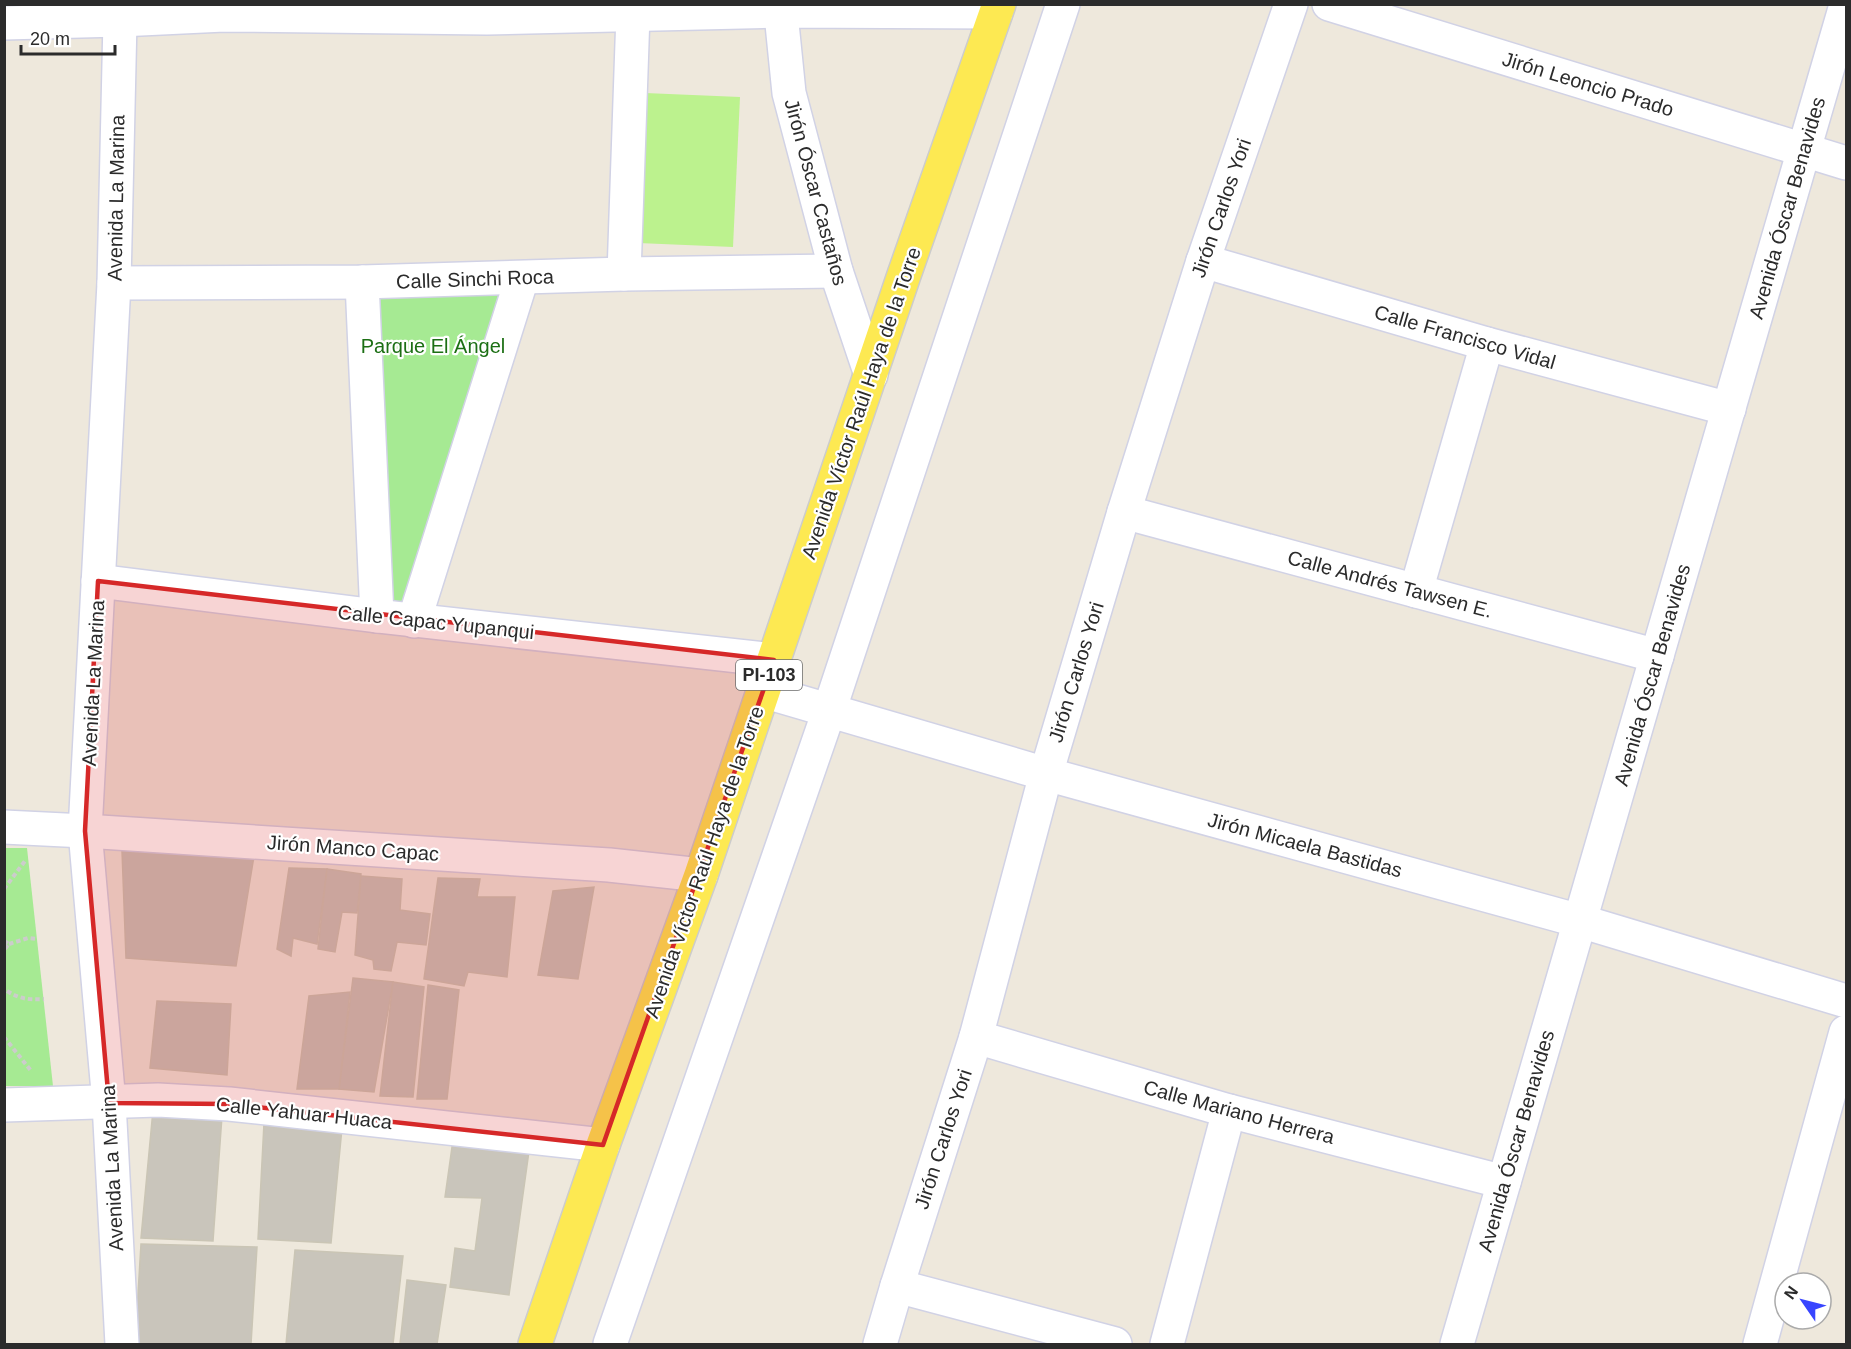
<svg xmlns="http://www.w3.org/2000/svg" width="1851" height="1349" font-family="Arial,sans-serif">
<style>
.green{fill:#a6ea93}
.pitch{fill:#bcf28e}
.building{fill:#c9c5bb;stroke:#cac5b5;stroke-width:1.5}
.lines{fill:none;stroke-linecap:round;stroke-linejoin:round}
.street-casing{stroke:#d1d2e5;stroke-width:36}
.primary-casing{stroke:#ccc;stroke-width:36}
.path{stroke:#ccc;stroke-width:4;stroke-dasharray:4.5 3;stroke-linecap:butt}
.street{stroke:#fff;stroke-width:33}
.primary{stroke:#fde952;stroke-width:33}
.marked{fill:#d62828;fill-opacity:0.2;stroke:#d62828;stroke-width:4.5;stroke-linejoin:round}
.labels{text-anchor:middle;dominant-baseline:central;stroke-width:4.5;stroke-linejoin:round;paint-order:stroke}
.shield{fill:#fff;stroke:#6b6b6b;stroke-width:1.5}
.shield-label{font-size:18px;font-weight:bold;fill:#2b2b2b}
.street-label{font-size:20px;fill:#2b2b2b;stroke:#fff}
.park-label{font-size:20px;fill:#1c6f14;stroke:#fff}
</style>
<rect width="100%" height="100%" fill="#eee8dc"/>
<!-- green -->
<g class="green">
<path d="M510 289 410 603 383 601 374 290Z"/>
<path d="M5 848H27L53 1086H5Z"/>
</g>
<!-- pitch -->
<path class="pitch" d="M645 93 740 97 733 247 638 243Z"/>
<!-- building -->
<g class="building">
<path d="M122 851 254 856 236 966 126 958Z"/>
<path d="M289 868 327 869 317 944 293 938 291 956 277 949Z"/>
<path d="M327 869 361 874 357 913 342 912 335 952 318 949Z"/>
<path d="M361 876 402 879 400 910 430 914 426 945 397 942 391 971 374 969 373 960 355 955Z"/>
<path d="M438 878 480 879 477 897H515L507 977 468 972 464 986 424 979Z"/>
<path d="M594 887 578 979 538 975 553 891Z"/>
<path d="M353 978 393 982 374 1092 339 1089Z"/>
<path d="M393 982 424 987 413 1097 380 1096Z"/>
<path d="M428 985 459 990 447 1099H417Z"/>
<path d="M350 992 339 1089H297L309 996Z"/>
<path d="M157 1001 231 1004 227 1075 150 1068Z"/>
<path d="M153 1110 222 1116 213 1241 141 1238Z"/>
<path d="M264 1123 342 1128 331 1243 258 1239Z"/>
<path d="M453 1140 530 1144 509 1295 450 1287 455 1248 475 1251 482 1198 445 1197Z"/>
<path d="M141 1244 257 1247 251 1344H135Z"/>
<path d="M295 1250 403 1256 393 1344H286Z"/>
<path d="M407 1280 446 1285 437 1344H400Z"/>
</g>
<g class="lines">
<!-- street casing -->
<g class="street-casing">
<g id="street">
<path d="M780 4 789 93 836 271 871 375"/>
<path d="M1329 4 1846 163"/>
<path d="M120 20 114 283 85 831 109 1103 122 1344"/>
<path d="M4 23 120 20 224 15 487 18 780 11 996 12"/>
<path d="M1203 261 1487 344 1729 409"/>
<path d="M624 274 633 14"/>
<path d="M362 282 377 616"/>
<path d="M114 283 362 282 624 274 836 271"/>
<path d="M1124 512 1657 656"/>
<path d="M98 581 377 616 774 660"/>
<path d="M1416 591 1487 344"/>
<path d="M414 621 522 278"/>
<path d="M763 691 1046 774 1580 921 1846 1001"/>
<path d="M4 827 85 831 609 865 701 875"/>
<path d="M976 1037 1229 1111 1504 1182"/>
<path d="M4 1105 158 1100 229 1104 603 1145"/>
<path d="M897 1286 1115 1344"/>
<path d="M610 1344 829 711 1063 4"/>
<path d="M880 1344 897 1286 976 1037 1046 774 1124 512 1203 261 1291 4"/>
<path d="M1167 1344 1229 1111"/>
<path d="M1457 1344 1846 5"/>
<path d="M1760 1344 1846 1032"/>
</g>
</g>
<!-- primary casing -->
<g class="primary-casing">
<path id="primary" d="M535 1344 603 1145 701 875 904 275 999 4"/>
</g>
<!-- path -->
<g class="path">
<path d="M4 889 25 861"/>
<path d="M4 941 9 944 4 950"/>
<path d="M9 944 28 938 38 939"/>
<path d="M7 991C20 999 29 1000 44 999"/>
<path d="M4 1037 32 1072"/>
</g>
<!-- street -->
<use href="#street" class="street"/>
<!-- primary -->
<use href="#primary" class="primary"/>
</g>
<!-- marked area -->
<path class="marked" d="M98 581 774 660 603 1145 229 1104 109 1103 85 831Z"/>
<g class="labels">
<!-- shield labels -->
<rect class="shield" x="736" y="660" width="66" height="30" rx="4.5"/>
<g class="shield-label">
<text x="769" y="675">PI-103</text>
</g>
<!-- street labels -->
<g class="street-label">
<text transform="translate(1588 84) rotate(17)">Jirón Leoncio Prado</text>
<text transform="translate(816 192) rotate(75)">Jirón Óscar Castaños</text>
<text transform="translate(116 198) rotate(-89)">Avenida La Marina</text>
<text transform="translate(1221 208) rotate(-71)">Jirón Carlos Yori</text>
<text transform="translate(1787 208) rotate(-74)">Avenida Óscar Benavides</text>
<text transform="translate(475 279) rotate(-2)">Calle Sinchi Roca</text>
<text transform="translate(1465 337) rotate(16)">Calle Francisco Vidal</text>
<text transform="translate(861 403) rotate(-71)">Avenida Víctor Raúl Haya de la Torre</text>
<text transform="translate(1390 584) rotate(15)">Calle Andrés Tawsen E.</text>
<text transform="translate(436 622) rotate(6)">Calle Capac Yupanqui</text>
<text transform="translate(1076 672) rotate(-73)">Jirón Carlos Yori</text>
<text transform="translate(1652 675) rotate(-74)">Avenida Óscar Benavides</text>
<text transform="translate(93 683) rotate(-87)">Avenida La Marina</text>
<text transform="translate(1305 845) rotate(15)">Jirón Micaela Bastidas</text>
<text transform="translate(353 848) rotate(4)">Jirón Manco Capac</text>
<text transform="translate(704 862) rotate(-71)">Avenida Víctor Raúl Haya de la Torre</text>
<text transform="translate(1239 1112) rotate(15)">Calle Mariano Herrera</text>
<text transform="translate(304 1113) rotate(6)">Calle Yahuar Huaca</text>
<text transform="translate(943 1139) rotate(-72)">Jirón Carlos Yori</text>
<text transform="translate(1516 1141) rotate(-74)">Avenida Óscar Benavides</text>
<text transform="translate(112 1168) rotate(-93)">Avenida La Marina</text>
</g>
<!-- park labels -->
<g class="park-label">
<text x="433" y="346">Parque El Ángel</text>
</g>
</g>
<!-- border -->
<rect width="1851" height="1349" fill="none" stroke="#2b2b2b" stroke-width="12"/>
<!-- north arrow -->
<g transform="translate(1803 1301) rotate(305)"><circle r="28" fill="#ffffff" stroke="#aaaaaa" stroke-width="1.5"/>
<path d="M0-4.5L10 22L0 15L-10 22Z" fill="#3845ff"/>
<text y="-9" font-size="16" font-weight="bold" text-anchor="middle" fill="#2b2b2b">N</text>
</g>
<!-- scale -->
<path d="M21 45v9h94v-9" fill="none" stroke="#2b2b2b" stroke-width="3"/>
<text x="30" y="45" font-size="18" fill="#2b2b2b" stroke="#ffffff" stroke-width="4.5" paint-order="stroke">20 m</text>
</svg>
